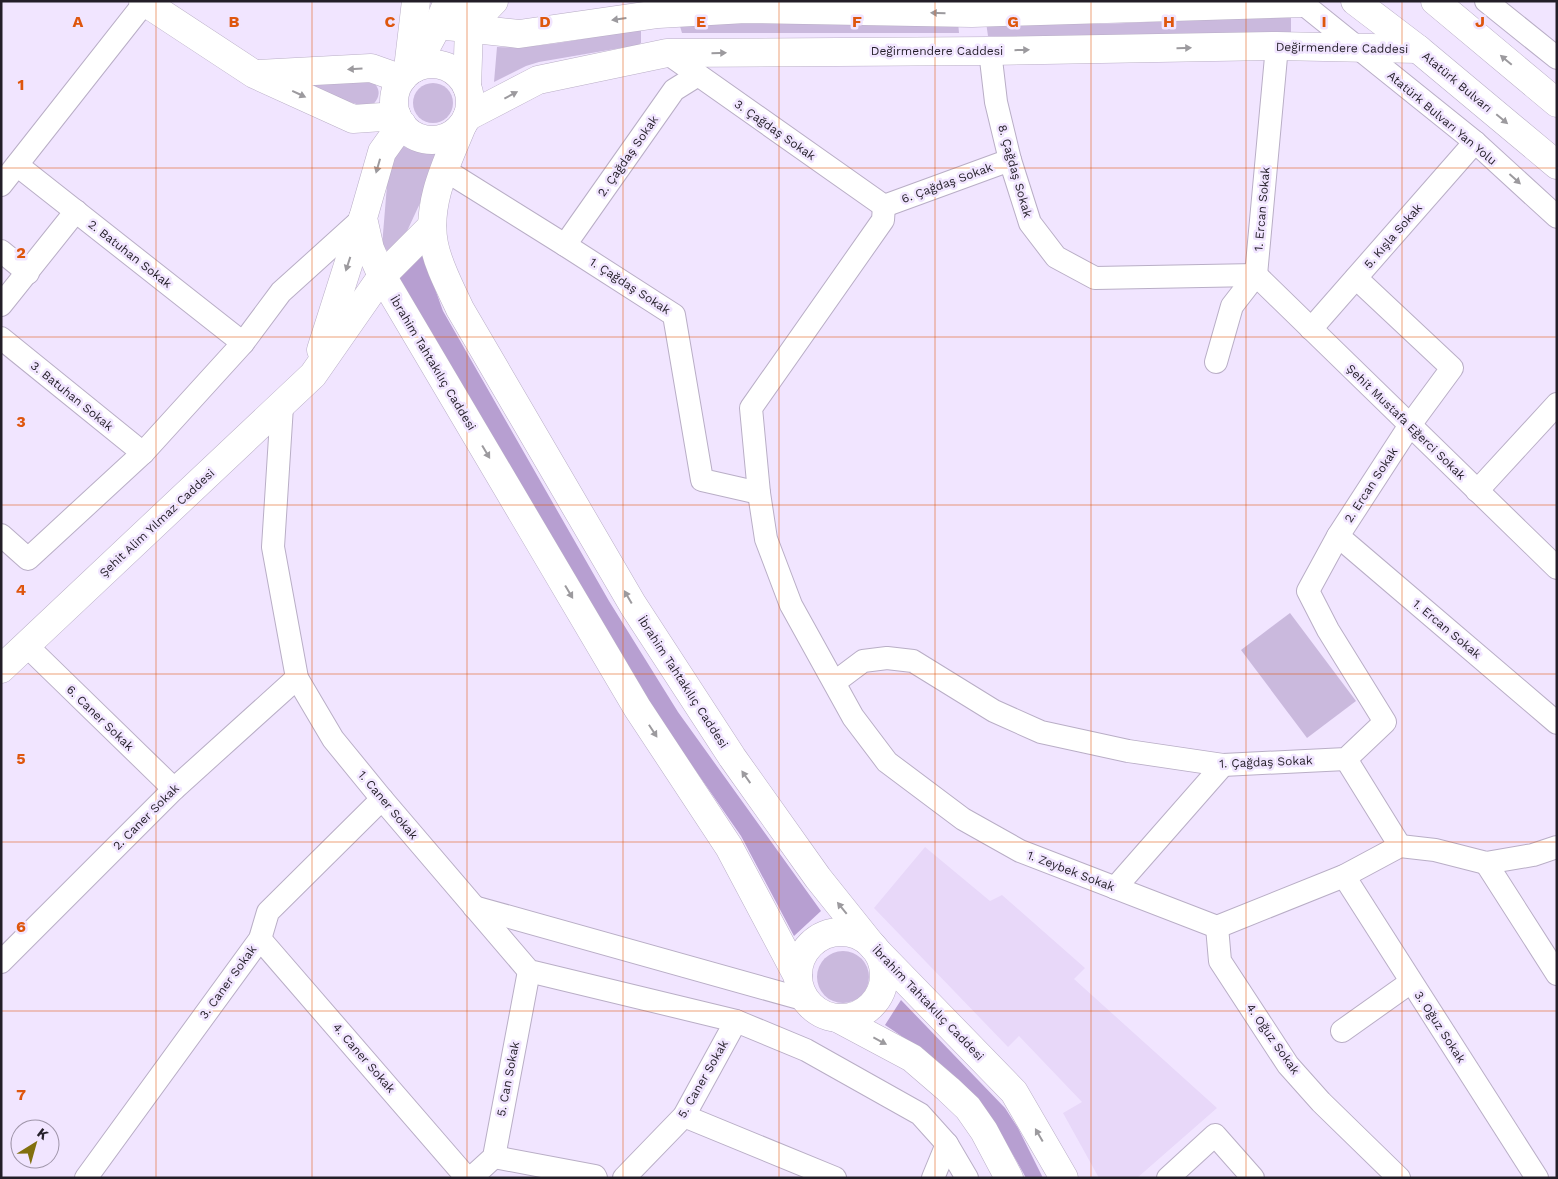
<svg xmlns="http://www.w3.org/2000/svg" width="1558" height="1179" font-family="'Work Sans',sans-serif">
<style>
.built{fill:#e8d8f9}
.green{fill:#cab9dd}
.forest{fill:#b79fd1}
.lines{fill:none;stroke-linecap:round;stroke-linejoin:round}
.street-casing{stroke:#b9aec6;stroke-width:24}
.secondary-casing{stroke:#b9aec6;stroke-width:29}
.primary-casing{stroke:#b9aec6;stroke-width:29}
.highway-casing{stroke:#b9aec6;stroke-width:29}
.street{stroke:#fff;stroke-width:22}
.secondary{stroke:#fff;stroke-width:28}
.primary{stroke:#fff;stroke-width:28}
.highway{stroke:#fff;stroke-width:28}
.oneway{fill:#9c9a9e}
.grid{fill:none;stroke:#de560d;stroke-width:1;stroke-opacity:0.55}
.labels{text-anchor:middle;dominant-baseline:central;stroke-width:5;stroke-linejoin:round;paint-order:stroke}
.street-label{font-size:12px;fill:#231e28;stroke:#f1e5ff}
.grid-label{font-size:16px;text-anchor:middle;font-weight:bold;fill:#de560d;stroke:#f1e5ff;stroke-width:5;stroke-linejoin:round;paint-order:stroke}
</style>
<rect width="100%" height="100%" fill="#f1e5ff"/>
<!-- built -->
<path class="built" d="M925 847 990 901 1002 895 1085 968 1074 979 1217 1108 1137 1178H1099L1063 1113 1082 1102 1019 1036 1008 1047 874 908Z"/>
<!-- green -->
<g class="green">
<path d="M1280 16 1291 18V32L1285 36H988L986 22 1104 24Z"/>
<path d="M958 22 959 33H682L679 23Z"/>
<path d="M637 28 641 29V43L638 45 539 62 526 66 494 82 497 47C544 49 591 37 637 28Z"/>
<path d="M370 79C382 89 381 97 370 108L291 85Z"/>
<circle cx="433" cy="103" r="20"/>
<path d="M397 146 439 152 421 201 402 242 389 252 382 246 388 173Z"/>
<path d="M1290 613 1356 701 1307 738 1241 650Z"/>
<circle cx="843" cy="977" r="26"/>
</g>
<!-- forest -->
<g class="forest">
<path d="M421 250 443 311 609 601 678 712 821 911 794 936 741 836 652 708 398 278Z"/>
<path d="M901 1000 1005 1108 1018 1128 1043 1178H1026C1005 1140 983 1101 950 1072 930 1054 907 1040 885 1025Z"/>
</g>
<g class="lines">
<!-- street casing -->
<g class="street-casing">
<g id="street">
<path d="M1486 1 1557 58"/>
<path d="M1302 3 1475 142 1557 217"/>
<path d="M990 51 996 102 1010 160 1030 223 1056 257 1095 278 1256 275 1557 568"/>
<path d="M667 53 884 206"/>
<path d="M17 165 243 343"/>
<path d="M445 170 565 245 674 315 702 480 759 493"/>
<path d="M1 185 145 2"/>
<path d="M884 206 883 220 751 408 759 493 766 539 791 605 853 717 887 762 963 819 1020 851 1217 927 1344 876 1400 846 1435 850 1486 863 1533 855 1557 847"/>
<path d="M884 206 1010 160"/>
<path d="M565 245 674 90 698 75"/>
<path d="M1 251 28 273"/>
<path d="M1 305 76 211"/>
<path d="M1311 329 1475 142"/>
<path d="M1 338 143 453"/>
<path d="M1216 362 1232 306 1256 275 1277 46"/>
<path d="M282 406 273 547 297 678 333 739 382 799 529 971 736 1021 806 1050 920 1114 947 1144 967 1178"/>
<path d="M1477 491 1557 404"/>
<path d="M1 535 28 559 143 453 243 343 281 292 363 218"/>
<path d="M1338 536 1557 723"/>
<path d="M27 646 174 789"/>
<path d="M835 682 863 661 887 658 913 661 994 711 1041 732 1128 751 1223 765 1346 759 1385 722 1328 630 1308 591 1338 536 1410 425 1452 368 1356 278"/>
<path d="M1346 759 1400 846"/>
<path d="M1486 863 1557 974"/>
<path d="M1344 876 1537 1178"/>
<path d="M1115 888 1223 765"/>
<path d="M474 907 806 1000"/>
<path d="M1217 927 1220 961 1288 1065 1321 1102 1399 1178"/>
<path d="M260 939 467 1178"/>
<path d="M1 962 174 789 297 678"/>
<path d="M1342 1031 1411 982"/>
<path d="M684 1116 835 1178"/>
<path d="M494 1157 595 1176 596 1178"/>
<path d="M86 1178 260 939 268 912 382 799"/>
<path d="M471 1178 494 1157 529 971"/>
<path d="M624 1178 684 1116 736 1021"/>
<path d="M933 1178 947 1144"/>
<path d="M1168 1178 1215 1135 1253 1178"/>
</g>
</g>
<!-- secondary casing -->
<g class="secondary-casing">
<g id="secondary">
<path d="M143 1 254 74 353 119 397 116"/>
<path d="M438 25 519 34 658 14 745 9 972 13 1302 3 1301 1"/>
<path d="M258 74 371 68 402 79"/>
<path d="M467 117 538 80 667 53 990 51 1277 46 1418 49"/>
<path d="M321 350 363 218"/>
<path d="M1 669 313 375 382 276"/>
</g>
</g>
<!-- primary casing -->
<g class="primary-casing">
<g id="primary">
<circle cx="432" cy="102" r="38"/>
<path d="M415 68 438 25 448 1"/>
<path d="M408 69 416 1"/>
<path d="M467 87 469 27 472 1"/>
<path d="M402 124 382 152 363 218 370 249 382 276 638 709 729 847 798 977"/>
<path d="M462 126C447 163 426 203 434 244 438 266 451 289 460 309L633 605 732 757 818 878 874 948 1014 1092 1064 1178"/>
<path d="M382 276 432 226"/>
<circle cx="841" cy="975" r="43"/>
<path d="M837 1018 912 1058 948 1089 968 1108 984 1131 1009 1178"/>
</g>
</g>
<!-- highway casing -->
<g class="highway-casing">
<g id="highway">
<path d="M1355 1 1418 49 1557 165"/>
<path d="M1435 1 1557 103"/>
<path d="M469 27 494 1"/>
</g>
</g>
<!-- street -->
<use href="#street" class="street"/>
<!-- secondary -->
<use href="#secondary" class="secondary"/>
<!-- primary -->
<use href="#primary" class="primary"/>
<!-- highway -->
<use href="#highway" class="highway"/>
</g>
<!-- one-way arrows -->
<defs><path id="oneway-solid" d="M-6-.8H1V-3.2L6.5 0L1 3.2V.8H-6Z" transform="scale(1.25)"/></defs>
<g class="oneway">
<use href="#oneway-solid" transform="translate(938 13) rotate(-179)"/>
<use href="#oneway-solid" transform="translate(619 19) rotate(172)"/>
<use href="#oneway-solid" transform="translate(1184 48) rotate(-1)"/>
<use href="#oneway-solid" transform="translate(1022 50) rotate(-1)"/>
<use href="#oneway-solid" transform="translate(719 53) rotate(-1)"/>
<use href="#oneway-solid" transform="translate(1506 60) rotate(-140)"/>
<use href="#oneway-solid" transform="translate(355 69) rotate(177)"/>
<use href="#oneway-solid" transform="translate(299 94) rotate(25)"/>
<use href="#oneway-solid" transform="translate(511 95) rotate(-28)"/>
<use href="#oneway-solid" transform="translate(1502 119) rotate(40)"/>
<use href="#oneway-solid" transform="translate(378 166) rotate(106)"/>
<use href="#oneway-solid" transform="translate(1515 179) rotate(42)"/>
<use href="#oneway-solid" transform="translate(348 264) rotate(108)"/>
<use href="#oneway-solid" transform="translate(486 452) rotate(59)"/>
<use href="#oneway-solid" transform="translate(569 592) rotate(59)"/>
<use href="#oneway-solid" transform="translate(628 597) rotate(-120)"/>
<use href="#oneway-solid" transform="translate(653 731) rotate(57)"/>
<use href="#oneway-solid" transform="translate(746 777) rotate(-125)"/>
<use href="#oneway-solid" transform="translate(842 908) rotate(-129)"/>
<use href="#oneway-solid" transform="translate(880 1041) rotate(28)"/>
<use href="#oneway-solid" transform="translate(1039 1135) rotate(-120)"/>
</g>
<!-- grid -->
<path class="grid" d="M156 1V1178M312 1V1178M467 1V1178M623 1V1178M779 1V1178M935 1V1178M1091 1V1178M1246 1V1178M1402 1V1178M1 168H1557M1 337H1557M1 505H1557M1 674H1557M1 842H1557M1 1011H1557"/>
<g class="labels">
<!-- street labels -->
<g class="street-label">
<text transform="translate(1342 48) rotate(1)">Değirmendere Caddesi</text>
<text x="937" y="51">Değirmendere Caddesi</text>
<text transform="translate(1457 82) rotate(40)">Atatürk Bulvarı</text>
<text transform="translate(1442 118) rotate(40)">Atatürk Bulvarı Yan Yolu</text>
<text transform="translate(775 130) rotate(35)">3. Çağdaş Sokak</text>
<text transform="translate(628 156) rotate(-55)">2. Çağdaş Sokak</text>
<text transform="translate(1015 171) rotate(74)">8. Çağdaş Sokak</text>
<text transform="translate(947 183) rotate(-20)">6. Çağdaş Sokak</text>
<text transform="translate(1262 209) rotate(-85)">1. Ercan Sokak</text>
<text transform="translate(1393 236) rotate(-49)">5. Kışla Sokak</text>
<text transform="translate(130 254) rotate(38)">2. Batuhan Sokak</text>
<text transform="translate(630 286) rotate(33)">1. Çağdaş Sokak</text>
<text transform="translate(433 363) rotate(59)">İbrahim Tahtakılıç Caddesi</text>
<text transform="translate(72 396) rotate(39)">3. Batuhan Sokak</text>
<text transform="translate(1406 422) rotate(44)">Şehit Mustafa Eğerci Sokak</text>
<text transform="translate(1371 485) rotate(-57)">2. Ercan Sokak</text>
<text transform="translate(157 523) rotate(-43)">Şehit Alim Yılmaz Caddesi</text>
<text transform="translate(1447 629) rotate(40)">1. Ercan Sokak</text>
<text transform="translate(683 682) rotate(57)">İbrahim Tahtakılıç Caddesi</text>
<text transform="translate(100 718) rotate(44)">6. Caner Sokak</text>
<text transform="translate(1266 762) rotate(-2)">1. Çağdaş Sokak</text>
<text transform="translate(388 805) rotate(50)">1. Caner Sokak</text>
<text transform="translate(146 817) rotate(-45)">2. Caner Sokak</text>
<text transform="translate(1071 871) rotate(21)">1. Zeybek Sokak</text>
<text transform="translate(228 982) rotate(-54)">3. Caner Sokak</text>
<text transform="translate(928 1003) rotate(46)">İbrahim Tahtakılıç Caddesi</text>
<text transform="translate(1440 1027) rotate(57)">3. Oğuz Sokak</text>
<text transform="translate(1273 1039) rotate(55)">4. Oğuz Sokak</text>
<text transform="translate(364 1058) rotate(49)">4. Caner Sokak</text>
<text transform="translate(508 1079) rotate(-79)">5. Can Sokak</text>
<text transform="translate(703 1079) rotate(-60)">5. Caner Sokak</text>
</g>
</g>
<g class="grid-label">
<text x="78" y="27">A</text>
<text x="234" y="27">B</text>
<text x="390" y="27">C</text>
<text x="545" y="27">D</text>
<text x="701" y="27">E</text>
<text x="857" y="27">F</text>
<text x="1013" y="27">G</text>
<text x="1169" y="27">H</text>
<text x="1324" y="27">I</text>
<text x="1480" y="27">J</text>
<text x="21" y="90">1</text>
<text x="21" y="258">2</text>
<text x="21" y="427">3</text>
<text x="21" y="595">4</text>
<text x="21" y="764">5</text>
<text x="21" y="932">6</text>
<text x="21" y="1100">7</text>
</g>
<!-- border -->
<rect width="1558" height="1179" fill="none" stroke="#231e28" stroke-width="5"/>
<!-- north arrow -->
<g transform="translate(35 1144) rotate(37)"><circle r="24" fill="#f1e5ff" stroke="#9f95a9"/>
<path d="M0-4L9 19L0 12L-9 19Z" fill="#826f0e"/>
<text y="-8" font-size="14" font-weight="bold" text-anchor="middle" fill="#231e28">K</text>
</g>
</svg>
